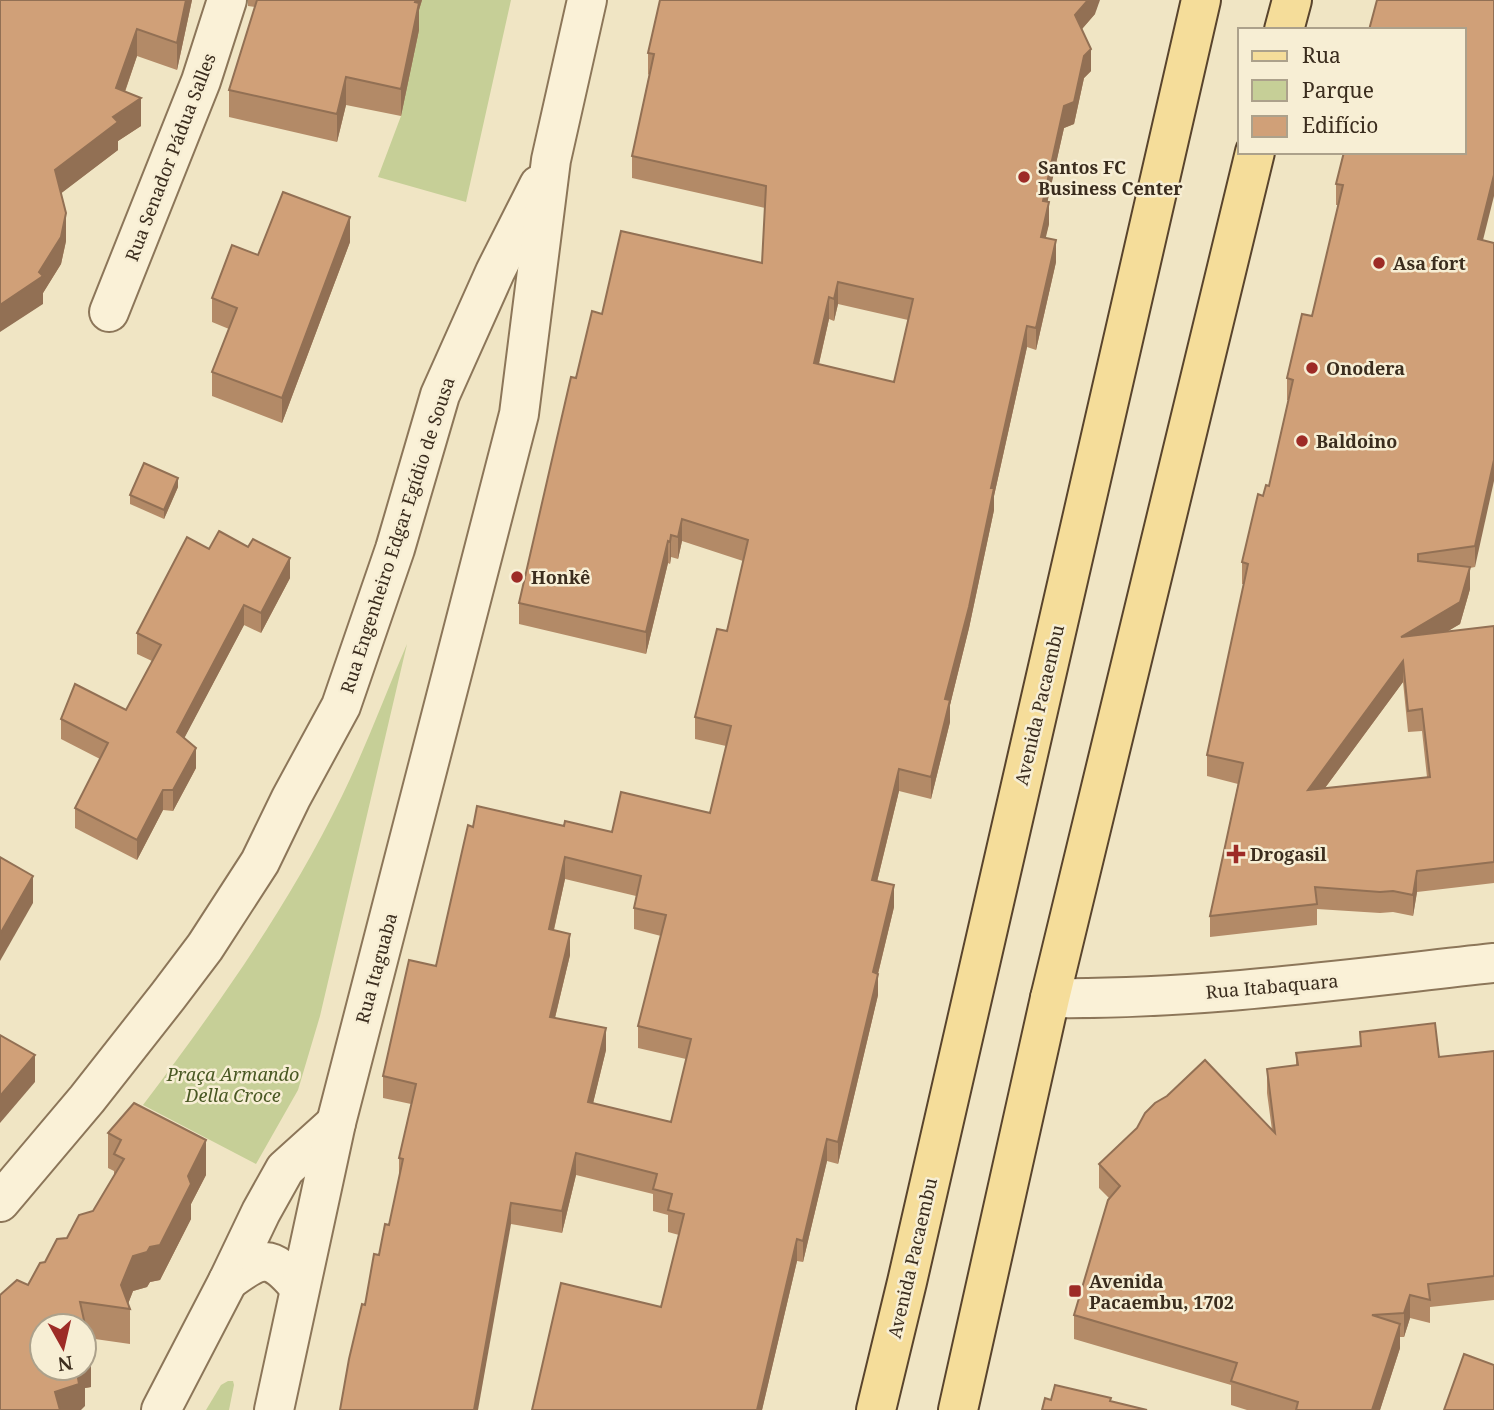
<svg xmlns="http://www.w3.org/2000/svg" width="1494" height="1410" font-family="'Noto Serif',serif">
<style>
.green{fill:#c6cf97}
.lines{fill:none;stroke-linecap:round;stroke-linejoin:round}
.street-casing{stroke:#8c7659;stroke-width:42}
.primary-casing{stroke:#59442d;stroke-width:42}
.street{stroke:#faf1d7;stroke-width:38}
.primary{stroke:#f5dd9a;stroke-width:38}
.wall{fill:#b38a67;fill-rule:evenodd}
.shaded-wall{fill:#927054}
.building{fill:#d0a078;stroke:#927054;stroke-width:2;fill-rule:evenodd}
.poi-dot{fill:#9d2b26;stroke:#f7eed4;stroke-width:2.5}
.labels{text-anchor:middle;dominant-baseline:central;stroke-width:5;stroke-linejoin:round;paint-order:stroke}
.street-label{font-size:18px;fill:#3b2d1e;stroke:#f7eed4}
.poi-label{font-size:18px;font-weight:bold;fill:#3b2d1e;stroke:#f7eed4;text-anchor:start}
.park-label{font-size:18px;font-style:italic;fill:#495823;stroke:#f7eed4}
</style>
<rect width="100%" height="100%" fill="#f0e5c4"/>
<!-- green -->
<g class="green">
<path d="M416 0H511L466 202 378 177 401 116Z"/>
<path d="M407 644 320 1016 298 1090 256 1164 143 1105C217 1007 288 907 342 796 366 747 385 695 407 644Z"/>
<path d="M228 1381H233L234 1385 229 1410H206L221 1385Z"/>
</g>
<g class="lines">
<!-- street casing -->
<g class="street-casing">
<g id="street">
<path d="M109 312 201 81 227 0"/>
<path d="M1050 998C1198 1000 1346 979 1494 963"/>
<path d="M0 1202 87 1099 168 996 205 947 260 862 291 798 341 706 395 549 440 395 495 272 539 185"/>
<path d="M299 1287C270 1253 262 1256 228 1281L261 1212 285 1169 336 1123"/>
<path d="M161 1410 228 1281"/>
<path d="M274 1410 336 1123 519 414 551 160 587 0"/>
</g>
</g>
<!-- primary casing -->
<g class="primary-casing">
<g id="primary">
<path d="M1284 30 1292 0"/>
<path d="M876 1410 907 1282 1201 0"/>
<path d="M958 1410 1050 998 1255 152"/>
</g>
</g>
<!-- street -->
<use href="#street" class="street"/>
<!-- primary -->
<use href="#primary" class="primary"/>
</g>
<!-- wall -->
<g class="wall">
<path d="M0 0H192L177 70 137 56 125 92 141 126 118 141V150L61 193 66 241 61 264 43 293V304Z"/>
<path d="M248 0H422L419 10V30L401 116 346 105 337 142 229 117V90L255 7 248 6Z"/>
<path d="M1095 14 1082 29 1091 71 1084 78 1074 124 1064 128 1047 202 1049 224 1045 238 1056 262 1036 350 1027 347 994 496V510L969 628 950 705V722L931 799 899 791 877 882 894 907 878 974V995L838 1164 827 1161 803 1262 797 1261 762 1410H532L661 1307 679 1235 668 1232V1215L653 1211V1194L576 1175 562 1233 511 1224 365 1305 389 1225 399 1178V1158L411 1104 383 1098V1076L436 966 473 827 564 826 612 832 710 813 726 746 695 739V717L727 631 743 561 682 541 678 559 671 557 670 564 668 563 646 654 519 624V603L576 378 602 314 762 263 765 208 632 178V156L649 75 648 74V53ZM838 304 908 320 894 382 819 364 829 319 834 321ZM565 879 636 896 634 908V929L661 936 638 1026V1048L686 1059 671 1122 593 1103 606 1050 555 1018 570 955 554 930Z"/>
<path d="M1344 152 1483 240 1475 567 1470 568V589L1460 624 1446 632 1494 626V883L1417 892 1413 916 1393 912 1380 913 1317 909V925L1210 937V916L1238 784 1207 776V755L1244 584H1242V562L1263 496 1269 486 1288 400H1287V378L1312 316 1338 205H1336V184ZM1403 682 1408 732 1422 731 1427 777 1325 788Z"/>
<path d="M350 242 282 423 212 396V372L229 329 212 322V298L258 255Z"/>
<path d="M178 487 164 519 130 504V495Z"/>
<path d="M209 549 290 578 261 633 244 625 184 738 196 768 173 811 163 810 137 860 75 828V808L100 759 61 739V719L126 710 152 661 137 654V633Z"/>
<path d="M1360 1032 1439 1057 1494 1051V1300L1430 1307V1323L1410 1318 1404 1337H1400V1348L1380 1410H1247L1231 1405V1385L1074 1339V1315L1109 1198 1099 1188V1164L1272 1130 1267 1093V1069L1296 1066V1053L1360 1046Z"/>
<path d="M108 1133 206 1175 191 1204V1219L160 1280 150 1282 147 1287 133 1291 128 1304 130 1309V1344L88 1338 91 1387 85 1388V1406L28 1285 45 1262 93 1211 114 1177V1171L108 1168Z"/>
</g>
<!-- shaded-wall -->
<g class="shaded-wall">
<path d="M186 0H192L177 70V43Z"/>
<path d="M416 0H422L419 10V30L401 116V89Z"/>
<path d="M1088 0H1100L1095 14 1075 37V15Z"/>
<path d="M137 29V56L117 114 141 98V126L118 141V150L55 198V170L116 88Z"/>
<path d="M1091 49V71L1084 78 1074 124 1064 128 1043 222V201L1064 106 1084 56Z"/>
<path d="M346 77V105L337 142V114Z"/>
<path d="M1494 175V196L1478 260V239Z"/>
<path d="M1049 202V224L1041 258V237Z"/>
<path d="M66 213V241L61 264 43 293V304L0 332V305L39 272Z"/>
<path d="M350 217V242L282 423V398Z"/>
<path d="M1056 240V262L1036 350V328Z"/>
<path d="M838 282V304L834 321V299Z"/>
<path d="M829 297V319L814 385V363Z"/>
<path d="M1027 326V347L994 496V510L969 628 950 705V722L931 799V777L945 699Z"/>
<path d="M1494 460V481L1475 567V546Z"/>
<path d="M178 478V487L164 519V510Z"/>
<path d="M682 519V541L678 559V537Z"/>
<path d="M671 535V557L670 564V542Z"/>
<path d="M668 541V563L646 654V632Z"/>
<path d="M290 558V578L261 633V613Z"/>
<path d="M1470 567V589L1460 624 1401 659V637Z"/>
<path d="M244 605V625L177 752V732Z"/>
<path d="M1403 661V682L1308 811V790Z"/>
<path d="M196 748V768L173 811V790Z"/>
<path d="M899 769V791L872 902V880Z"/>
<path d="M163 790V810L137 860V840Z"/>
<path d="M565 857V879L549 951V929Z"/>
<path d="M1417 871V892L1413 916V895Z"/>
<path d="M33 876V903L0 961V934Z"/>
<path d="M894 885V907L873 994V972Z"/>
<path d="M570 934V955L550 1038V1017Z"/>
<path d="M878 974V995L838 1164V1142Z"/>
<path d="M606 1028V1050L588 1124V1102Z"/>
<path d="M35 1055V1082L0 1123V1096Z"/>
<path d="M827 1139V1161L803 1262V1241Z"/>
<path d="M206 1140V1175L191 1204V1219L160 1280 150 1282 147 1287 133 1291 126 1309 121 1285 133 1256 188 1176Z"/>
<path d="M576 1153V1175L562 1233V1211Z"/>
<path d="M511 1203V1224L478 1410H474Z"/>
<path d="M797 1239V1261L762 1410H757Z"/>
<path d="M1410 1295V1318L1404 1337V1313Z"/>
<path d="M1400 1324V1348L1380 1410H1372Z"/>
<path d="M91 1352V1387L85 1388V1406L81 1410H55V1392L78 1378 84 1368V1354Z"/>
</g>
<!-- building -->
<g class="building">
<path d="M0 0H186L177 43 137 29 116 88 141 98 113 117 118 122 55 170 66 213 61 237 39 272 43 276 0 305Z"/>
<path d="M257 0H416L415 2 419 3 401 89 346 77 337 114 229 90Z"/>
<path d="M660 0H1088L1075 15 1091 49 1084 56 1074 102 1064 106 1043 201 1049 202 1041 237 1056 240 1036 328 1027 326 991 488H994L969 607 945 699 950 700 931 777 899 769 872 880 894 885 873 972 878 974 838 1142 827 1139 803 1241 797 1239 757 1410H532L561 1283 661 1307 684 1214 668 1210 672 1194 653 1189 657 1174 576 1153 562 1211 511 1203 474 1410H340L349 1359 362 1304 365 1305 374 1254 379 1255 385 1224 389 1225 403 1159 399 1158 416 1084 383 1076 409 960 436 966 468 825 473 827 477 806 564 826 565 821 612 832 621 792 710 813 731 726 695 717 717 629 727 631 748 540 682 519 678 537 671 535 670 542 668 541 646 632 519 603 571 377 576 378 592 311 602 314 621 231 762 263 766 186 632 156 654 54 648 53ZM838 282 913 299 894 382 814 363 829 297 834 299ZM565 857 641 876 634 908 666 915 638 1026 691 1039 671 1122 588 1102 606 1028 550 1017 570 934 549 929Z"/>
<path d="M1377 0H1494V175L1478 239 1494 243V460L1475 546 1418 554V561L1470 567 1460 602 1401 637 1494 626V862L1417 871 1413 895 1393 891 1380 892 1315 887 1317 904 1210 916 1243 763 1207 755 1248 564 1242 562 1258 494 1263 496 1266 485 1269 486 1293 380 1287 378 1302 314 1312 316 1343 185 1336 184 1344 152H1464V30H1369ZM1403 661 1408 711 1422 709 1430 777 1308 790Z"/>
<path d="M283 192 350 217 282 398 212 372 237 308 212 298 232 245 258 255Z"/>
<path d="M144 463 178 478 164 510 130 495Z"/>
<path d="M219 531 248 547 253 539 290 558 261 613 244 605 177 732 196 748 173 790H163L137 840 75 808 108 743 61 719 75 684 126 710 161 645 137 633 187 537 209 549Z"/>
<path d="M0 857 33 876 0 934Z"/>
<path d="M1435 1023 1439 1057 1494 1051V1276L1428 1284 1430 1300 1410 1295 1404 1313 1372 1315 1400 1324 1372 1410H1296L1298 1402 1231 1381 1237 1363 1074 1315 1108 1200 1120 1186 1099 1164 1137 1128 1145 1113 1155 1103 1167 1096 1205 1060 1275 1133 1267 1069 1298 1065 1296 1053 1361 1046 1360 1032Z"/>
<path d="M0 1035 35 1055 0 1096Z"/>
<path d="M134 1103 206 1140 188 1176 191 1184 160 1245 150 1247 147 1252 133 1256 121 1285 130 1309 80 1302 91 1352 84 1354V1326H42V1368H84V1367L85 1370 78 1378 79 1384 55 1392 60 1410H0V1295L17 1280 28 1285 40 1263 45 1262 57 1239 67 1238 79 1215 93 1211 124 1159 114 1154 121 1140 108 1133Z"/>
<path d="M1464 1354 1494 1365V1410H1444Z"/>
<path d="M1055 1385 1111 1398 1110 1401 1147 1410H1042L1045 1398 1051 1400Z"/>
</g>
<!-- markers -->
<g class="poi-dot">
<circle cx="1024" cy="177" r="7"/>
<circle cx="1379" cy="263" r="7"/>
<circle cx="1312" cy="368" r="7"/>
<circle cx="1302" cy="441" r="7"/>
<circle cx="517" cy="577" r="7"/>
<path d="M1232.5 843.5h7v7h7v7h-7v7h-7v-7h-7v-7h7z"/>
<rect x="1068" y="1284" width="14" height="14" rx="3.5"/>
</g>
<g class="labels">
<!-- street labels -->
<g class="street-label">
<text transform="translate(170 157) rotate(-69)">Rua Senador Pádua Salles</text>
<text transform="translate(397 535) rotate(-72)">Rua Engenheiro Edgar Egídio de Sousa</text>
<text transform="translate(1039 705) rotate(-77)">Avenida Pacaembu</text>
<text transform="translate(376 968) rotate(-75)">Rua Itaguaba</text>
<text transform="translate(1272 986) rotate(-5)">Rua Itabaquara</text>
<text transform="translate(912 1258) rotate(-77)">Avenida Pacaembu</text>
</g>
<!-- poi labels -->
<g class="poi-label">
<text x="1038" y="167">Santos FC<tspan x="1038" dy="21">Business Center</tspan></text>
<text x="1393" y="263">Asa fort</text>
<text x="1326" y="368">Onodera</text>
<text x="1316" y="441">Baldoino</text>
<text x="531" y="577">Honkê</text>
<text x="1250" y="854">Drogasil</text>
<text x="1089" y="1281">Avenida<tspan x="1089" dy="21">Pacaembu, 1702</tspan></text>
</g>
<!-- park labels -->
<g class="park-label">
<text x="233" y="1074">Praça Armando<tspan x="233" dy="21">Della Croce</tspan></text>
</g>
</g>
<!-- legend -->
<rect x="1238" y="28" width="228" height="126" fill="#f7eed4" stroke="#aca18b" stroke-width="2"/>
<rect x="1252" y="51" width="35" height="10" fill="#f5dd9a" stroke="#aca18b" stroke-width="2"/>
<text x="1302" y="63" font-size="21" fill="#3b2d1e">Rua</text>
<rect x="1252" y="80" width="35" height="21" fill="#c6cf97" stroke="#aca18b" stroke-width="2"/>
<text x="1302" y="98" font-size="21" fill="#3b2d1e">Parque</text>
<rect x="1252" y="116" width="35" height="21" fill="#d0a078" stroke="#aca18b" stroke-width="2"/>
<text x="1302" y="133" font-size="21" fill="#3b2d1e">Edifício</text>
<!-- north arrow -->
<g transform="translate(63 1347) rotate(172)"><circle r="33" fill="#f7eed4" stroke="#aca18b" stroke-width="2"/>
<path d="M0-5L12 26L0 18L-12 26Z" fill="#9d2b26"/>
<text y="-10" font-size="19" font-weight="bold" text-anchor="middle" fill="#3b2d1e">N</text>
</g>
</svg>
